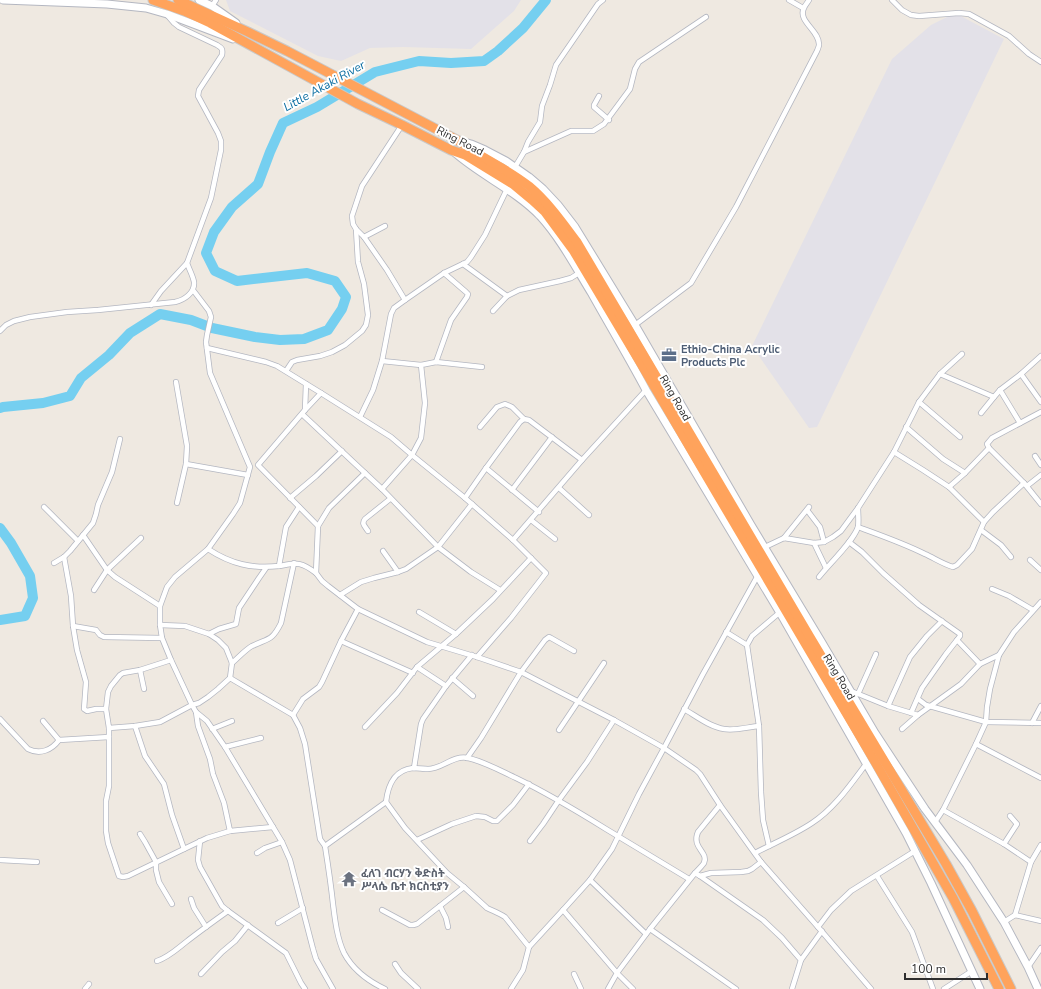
<svg xmlns="http://www.w3.org/2000/svg" width="1041" height="989" font-family="'Nunito Sans','Noto Sans Ethiopic',sans-serif">
<style>
.industrial{fill:#e3e1e8}
.lines{fill:none;stroke-linecap:round;stroke-linejoin:round}
.river{stroke:#75cff0;stroke-width:10}
.street-casing{stroke:#b4b7c1;stroke-width:6}
.secondary-casing{stroke:#b4b7c1;stroke-width:9}
.highway-casing{stroke:#c9c9c9;stroke-width:11}
.street{stroke:#fff;stroke-width:4.5}
.secondary{stroke:#fff;stroke-width:7}
.highway{stroke:#ffa35c;stroke-width:9}
.labels{text-anchor:middle;dominant-baseline:central;stroke-width:4;stroke-linejoin:round;paint-order:stroke}
.street-label{font-size:11px;fill:#2e2e2e;stroke:#fff}
.service-label{font-size:11px;font-weight:bold;fill:#4e5e75;stroke:#fff;text-anchor:start}
.worship-label{font-size:11px;font-weight:bold;fill:#5b616d;stroke:#fff;text-anchor:start}
.water-label{font-size:12px;font-style:italic;fill:#0d6fa3;stroke:#fff}
</style>
<rect width="100%" height="100%" fill="#efe9e1"/>
<!-- industrial -->
<g class="industrial">
<path d="M226 0H521L514 11 471 49 403 47 370 48 341 61 318 56 230 11Z"/>
<path d="M955 13 1004 39 817 427 809 428 752 346 892 59 931 25Z"/>
</g>
<g class="lines">
<!-- river -->
<g class="river">
<path d="M0 408 3 407 43 403 70 396 81 378 109 355 130 333 160 314 191 320 212 328 255 337 280 340 304 339 328 330 342 309 346 297 335 281 307 273 237 281 215 271 206 253 214 232 232 207 258 184 270 152 283 123 317 107 375 72 419 61 451 63 484 61 498 51 523 28 546 0"/>
<path d="M0 528 11 543 30 576 33 598 25 616 0 620"/>
</g>
<!-- street casing -->
<g class="street-casing">
<g id="street">
<path d="M789 0 803 8"/>
<path d="M892 0 902 10 911 15 919 16 959 13 969 14 1009 36 1029 54 1041 62"/>
<path d="M212 6 216 0"/>
<path d="M599 96 594 105V107L609 120"/>
<path d="M524 152 528 142 540 122 542 106 550 85 556 65 598 4 603 0"/>
<path d="M515 167 524 152 571 131H593L604 124 630 89 635 69 639 62 706 17"/>
<path d="M364 237 385 226"/>
<path d="M463 264 507 296"/>
<path d="M193 290 209 311 211 317 207 335 206 342 210 373 250 467 240 503 233 514 208 549 175 577 167 587 160 606V625L162 638 171 660 192 705 196 712 207 721 225 747 282 842 290 860 313 949 316 959 333 989"/>
<path d="M405 300 444 273 467 262 471 257 485 235 507 189"/>
<path d="M151 305 161 291 187 263"/>
<path d="M493 311 507 296 519 290 560 281 571 278 579 273"/>
<path d="M635 325 691 283 736 207 817 51C817 51 819 46 819 45 820 31 797 21 804 8 805 5 808 2 809 0"/>
<path d="M0 331 6 325 14 321 30 317 67 312 98 310 175 302C184 300 195 293 194 282 193 276 189 269 187 263L211 198 221 150V141L218 133 198 96 199 90 222 55C223 49 222 48 217 45L179 27 174 23 168 16"/>
<path d="M207 348 266 362 277 366 321 393"/>
<path d="M382 361 421 365"/>
<path d="M436 362 451 320 467 297 468 294 466 292 444 273"/>
<path d="M286 371 292 362 297 360 320 356 332 352 345 345 362 331 366 325 368 315 364 284 358 262 356 229"/>
<path d="M940 374 994 397 1000 390 1021 374 1041 356"/>
<path d="M1021 374 1041 402"/>
<path d="M176 382 187 446 186 464 177 503"/>
<path d="M1000 390 1020 423"/>
<path d="M919 402 960 437"/>
<path d="M305 410 306 384"/>
<path d="M1041 412 992 438 987 444 989 448 1024 483 1041 504"/>
<path d="M981 413 994 397"/>
<path d="M302 414 382 489"/>
<path d="M360 417 373 390 382 361 391 314 394 308 405 300 387 270 364 237 356 229 353 224 352 216 362 186 402 125"/>
<path d="M480 427 497 407 505 404 512 407 524 419"/>
<path d="M906 427 943 459 965 473"/>
<path d="M894 452 923 470 949 487 984 522"/>
<path d="M1035 456 1041 465"/>
<path d="M186 464 248 475"/>
<path d="M486 468 539 512"/>
<path d="M1027 486 1041 475"/>
<path d="M949 487 965 473 989 448"/>
<path d="M559 488 589 515"/>
<path d="M512 490 552 437"/>
<path d="M290 498 316 476 342 451"/>
<path d="M465 498 486 468 520 422 524 419 529 420 582 460"/>
<path d="M44 507 78 541"/>
<path d="M807 510 820 527 824 542"/>
<path d="M531 520 555 539"/>
<path d="M318 526 329 508 365 473"/>
<path d="M858 527C880 535 903 543 925 554 934 558 943 564 953 567L957 565 972 549 984 522 993 512 1024 483"/>
<path d="M981 530 1001 545 1011 557"/>
<path d="M368 531C365 526 361 524 365 519L390 499"/>
<path d="M83 535 107 570 115 577 160 606"/>
<path d="M784 538 809 507"/>
<path d="M513 540 582 460 646 390"/>
<path d="M849 542 862 552 883 573 919 605 960 634V636L957 640 946 654 922 688 911 713"/>
<path d="M814 543 826 568"/>
<path d="M765 547 784 538 814 543 824 542 833 537 841 531 858 508 894 452 919 402 940 374 962 354"/>
<path d="M208 549C231 564 252 569 279 566L286 527 299 507"/>
<path d="M383 551 398 572"/>
<path d="M64 557 71 596 73 626 77 650 86 682 84 709 87 711 96 709H106"/>
<path d="M1030 560 1041 570"/>
<path d="M54 563 64 557 70 551 93 523 96 514 98 505 112 472 120 439"/>
<path d="M279 566C297 563 300 561 316 573"/>
<path d="M757 577 703 674 664 748 696 770 700 774 720 805 761 862 818 927 871 989"/>
<path d="M819 577C829 564 853 542 858 527 859 521 858 514 858 508"/>
<path d="M992 589 1009 596 1033 610"/>
<path d="M94 590 107 570 141 538"/>
<path d="M500 590 471 572 438 547 382 489 412 455 391 437 321 393 305 410 258 465 318 526 316 573 322 581 328 586 358 609 427 642 477 657 521 672 614 720 664 748 639 794 612 849 590 880 563 910 617 973 608 989"/>
<path d="M340 595 361 582 374 578 398 572 406 569 438 547 472 504"/>
<path d="M358 609 341 641 413 673"/>
<path d="M419 612 456 634"/>
<path d="M160 625 185 626 209 634 218 640 226 648 232 663 230 678"/>
<path d="M73 626 96 630 100 635 104 637 162 638"/>
<path d="M726 632 747 645"/>
<path d="M209 634 219 629 236 624 239 608 259 578 266 568"/>
<path d="M957 640 980 664"/>
<path d="M477 657 511 618 546 573 513 540 465 498 412 455 421 438 425 403 421 365 436 362 482 367"/>
<path d="M171 660 140 670 123 673 120 675 111 686 108 692 106 709 109 728 135 726 160 722 192 705 199 703 208 697 218 689 230 678 293 715 303 699 319 687 322 682 341 641"/>
<path d="M232 663C239 657 245 650 252 646 269 638 272 641 281 623L294 563"/>
<path d="M417 667 446 686"/>
<path d="M140 670 144 689"/>
<path d="M452 678 473 696"/>
<path d="M851 691 888 706 918 715 961 684 980 664 999 655"/>
<path d="M858 694 876 654"/>
<path d="M918 699 926 705 986 722 1041 723"/>
<path d="M888 706 910 657 927 636 942 621"/>
<path d="M684 709C696 716 710 727 724 729 735 731 748 727 759 726"/>
<path d="M196 712 198 726 210 759 213 774 224 803 230 831 273 827"/>
<path d="M293 715 300 728 305 744 319 833 320 839 325 846 386 802"/>
<path d="M0 719 28 749C40 755 52 750 59 740"/>
<path d="M43 721 59 740"/>
<path d="M1032 723 1041 706"/>
<path d="M135 726 145 756 164 784 172 815 184 849 207 838 230 831"/>
<path d="M365 727 397 693 417 667 456 634 493 599 531 558"/>
<path d="M109 728V786L106 801V831L108 843 119 876 123 877 128 876 184 849"/>
<path d="M212 729 232 721"/>
<path d="M902 729 918 715"/>
<path d="M559 730 604 663"/>
<path d="M59 740 109 737"/>
<path d="M976 744 1041 778"/>
<path d="M225 747 261 738"/>
<path d="M467 758 481 738 521 672 545 640 549 637 551 638 574 651"/>
<path d="M414 768 421 724 423 719 446 686 472 655"/>
<path d="M943 810 1004 844 1031 862"/>
<path d="M935 822 943 810 976 744 986 722 987 707 990 689 999 655 1014 632 1041 602"/>
<path d="M140 834 145 842 156 862V870L159 882 172 904"/>
<path d="M417 840 452 824 476 816 485 817 493 821H497L513 805 529 784"/>
<path d="M200 841 198 860 200 867 222 906 228 911 286 953 301 983 305 989"/>
<path d="M530 841 543 824 559 800 587 762 614 720"/>
<path d="M1004 844 1017 824 1010 816"/>
<path d="M325 846C328 865 331 885 333 904 335 920 337 938 344 953 353 970 368 981 385 989"/>
<path d="M769 846 763 820 761 792 759 726 747 645 752 636 779 613"/>
<path d="M257 853 265 848 282 842"/>
<path d="M755 853C774 843 794 835 812 823 834 809 851 784 866 764"/>
<path d="M0 860 37 862"/>
<path d="M695 873C698 870 702 866 704 863 709 852 691 848 698 832L720 805"/>
<path d="M700 876 763 920 782 938 801 960 792 989"/>
<path d="M877 876 912 932 933 989"/>
<path d="M590 880 646 934"/>
<path d="M191 899 194 908 206 927"/>
<path d="M440 906 446 918 448 927"/>
<path d="M382 910 410 925H413L417 924 464 887"/>
<path d="M1015 915 1041 921"/>
<path d="M1004 922 1015 915 1031 862 1041 845"/>
<path d="M278 923 303 908"/>
<path d="M818 927 831 910 851 891 915 851"/>
<path d="M650 929 736 989"/>
<path d="M529 947 563 910"/>
<path d="M801 960 822 931"/>
<path d="M157 961C169 957 177 949 186 942 200 931 214 921 228 911"/>
<path d="M395 964 401 973 418 989"/>
<path d="M1028 967 1041 948"/>
<path d="M201 974 222 952 235 941 248 925"/>
<path d="M574 974 581 989"/>
<path d="M85 989 89 984"/>
<path d="M511 989 523 970 529 947 505 917C499 913 493 911 487 908L464 887 447 873 405 828 386 802C388 785 394 770 413 768 418 768 423 769 428 769 442 769 453 755 468 758 485 762 501 771 516 778 547 793 577 811 606 829 634 846 662 863 689 879"/>
<path d="M633 989 617 973 650 929 695 873 700 876 711 873 741 872 748 871 752 869 761 862"/>
<path d="M944 989 972 971"/>
</g>
</g>
<!-- secondary casing -->
<g class="secondary-casing">
<g id="secondary">
<path d="M3 0 107 4 146 8 167 14 233 39"/>
<path d="M199 0 212 6 236 23"/>
<path d="M461 141 471 144 485 150 506 161 529 177 543 189 558 205 575 227 635 325 751 525 821 641 875 733 925 809 967 865 1004 922 1028 967 1038 989"/>
<path d="M454 152C481 176 515 190 540 216 561 239 576 268 592 294 610 326 629 358 646 390L783 618 906 833 931 883 980 989"/>
</g>
</g>
<!-- highway casing -->
<g class="highway-casing">
<g id="highway">
<path d="M153 0 184 11 210 23 358 104 402 125 451 150 465 155 514 185 532 200 545 212 573 250 641 364 704 472 875 762 953 898 999 989"/>
<path d="M178 0 248 32 287 51 457 140C480 157 506 168 529 186 548 202 562 222 577 242L810 637 946 864 972 911 1011 989"/>
</g>
</g>
<!-- street -->
<use href="#street" class="street"/>
<!-- secondary -->
<use href="#secondary" class="secondary"/>
<!-- highway -->
<use href="#highway" class="highway"/>
</g>
<!-- icons -->
<defs>
<g id="office-bare" transform="scale(1.2)"><path d="M-6-3h4V-5.5h4V-3h4V5H-6ZM-1-4.5V-3h2v-1.5ZM-6 0V1H6V0Z" fill="#5c6f8a" stroke="#fff" stroke-width="2.5" paint-order="stroke"/></g>
<g id="temple-bare" transform="scale(1.2)"><path d="M0-6L5-2H3V0L6.5 2.5H4V6H1.5V3h-3V6H-4V2.5H-6.5L-3 0V-2H-5Z" fill="#6b7280" stroke="#fff" stroke-width="2.5" paint-order="stroke"/></g>
</defs>
<g fill-rule="evenodd">
<use href="#office-bare" x="669" y="355"/>
<use href="#temple-bare" x="349" y="879"/>
</g>
<g class="labels">
<!-- street labels -->
<g class="street-label">
<text transform="translate(460 141) rotate(27)">Ring Road</text>
<text transform="translate(675 398) rotate(60)">Ring Road</text>
<text transform="translate(839 677) rotate(59)">Ring Road</text>
</g>
<!-- service labels -->
<g class="service-label">
<text x="681" y="349">Ethio-China Acrylic<tspan x="681" dy="13">Products Plc</tspan></text>
</g>
<!-- worship labels -->
<g class="worship-label">
<text x="361" y="873">ፈለገ ብርሃን ቅድስት<tspan x="361" dy="13">ሥላሴ ቤተ ክርስቲያን</tspan></text>
</g>
<!-- water labels -->
<g class="water-label">
<text transform="translate(324 86) rotate(-29)">Little Akaki River</text>
</g>
</g>
<!-- scale -->
<path d="M905 973v6h82v-6" fill="none" stroke="#2e2e2e" stroke-width="2"/>
<text x="911" y="973" font-size="12" fill="#2e2e2e" stroke="#ffffff" stroke-width="3" paint-order="stroke">100 m</text>
</svg>
